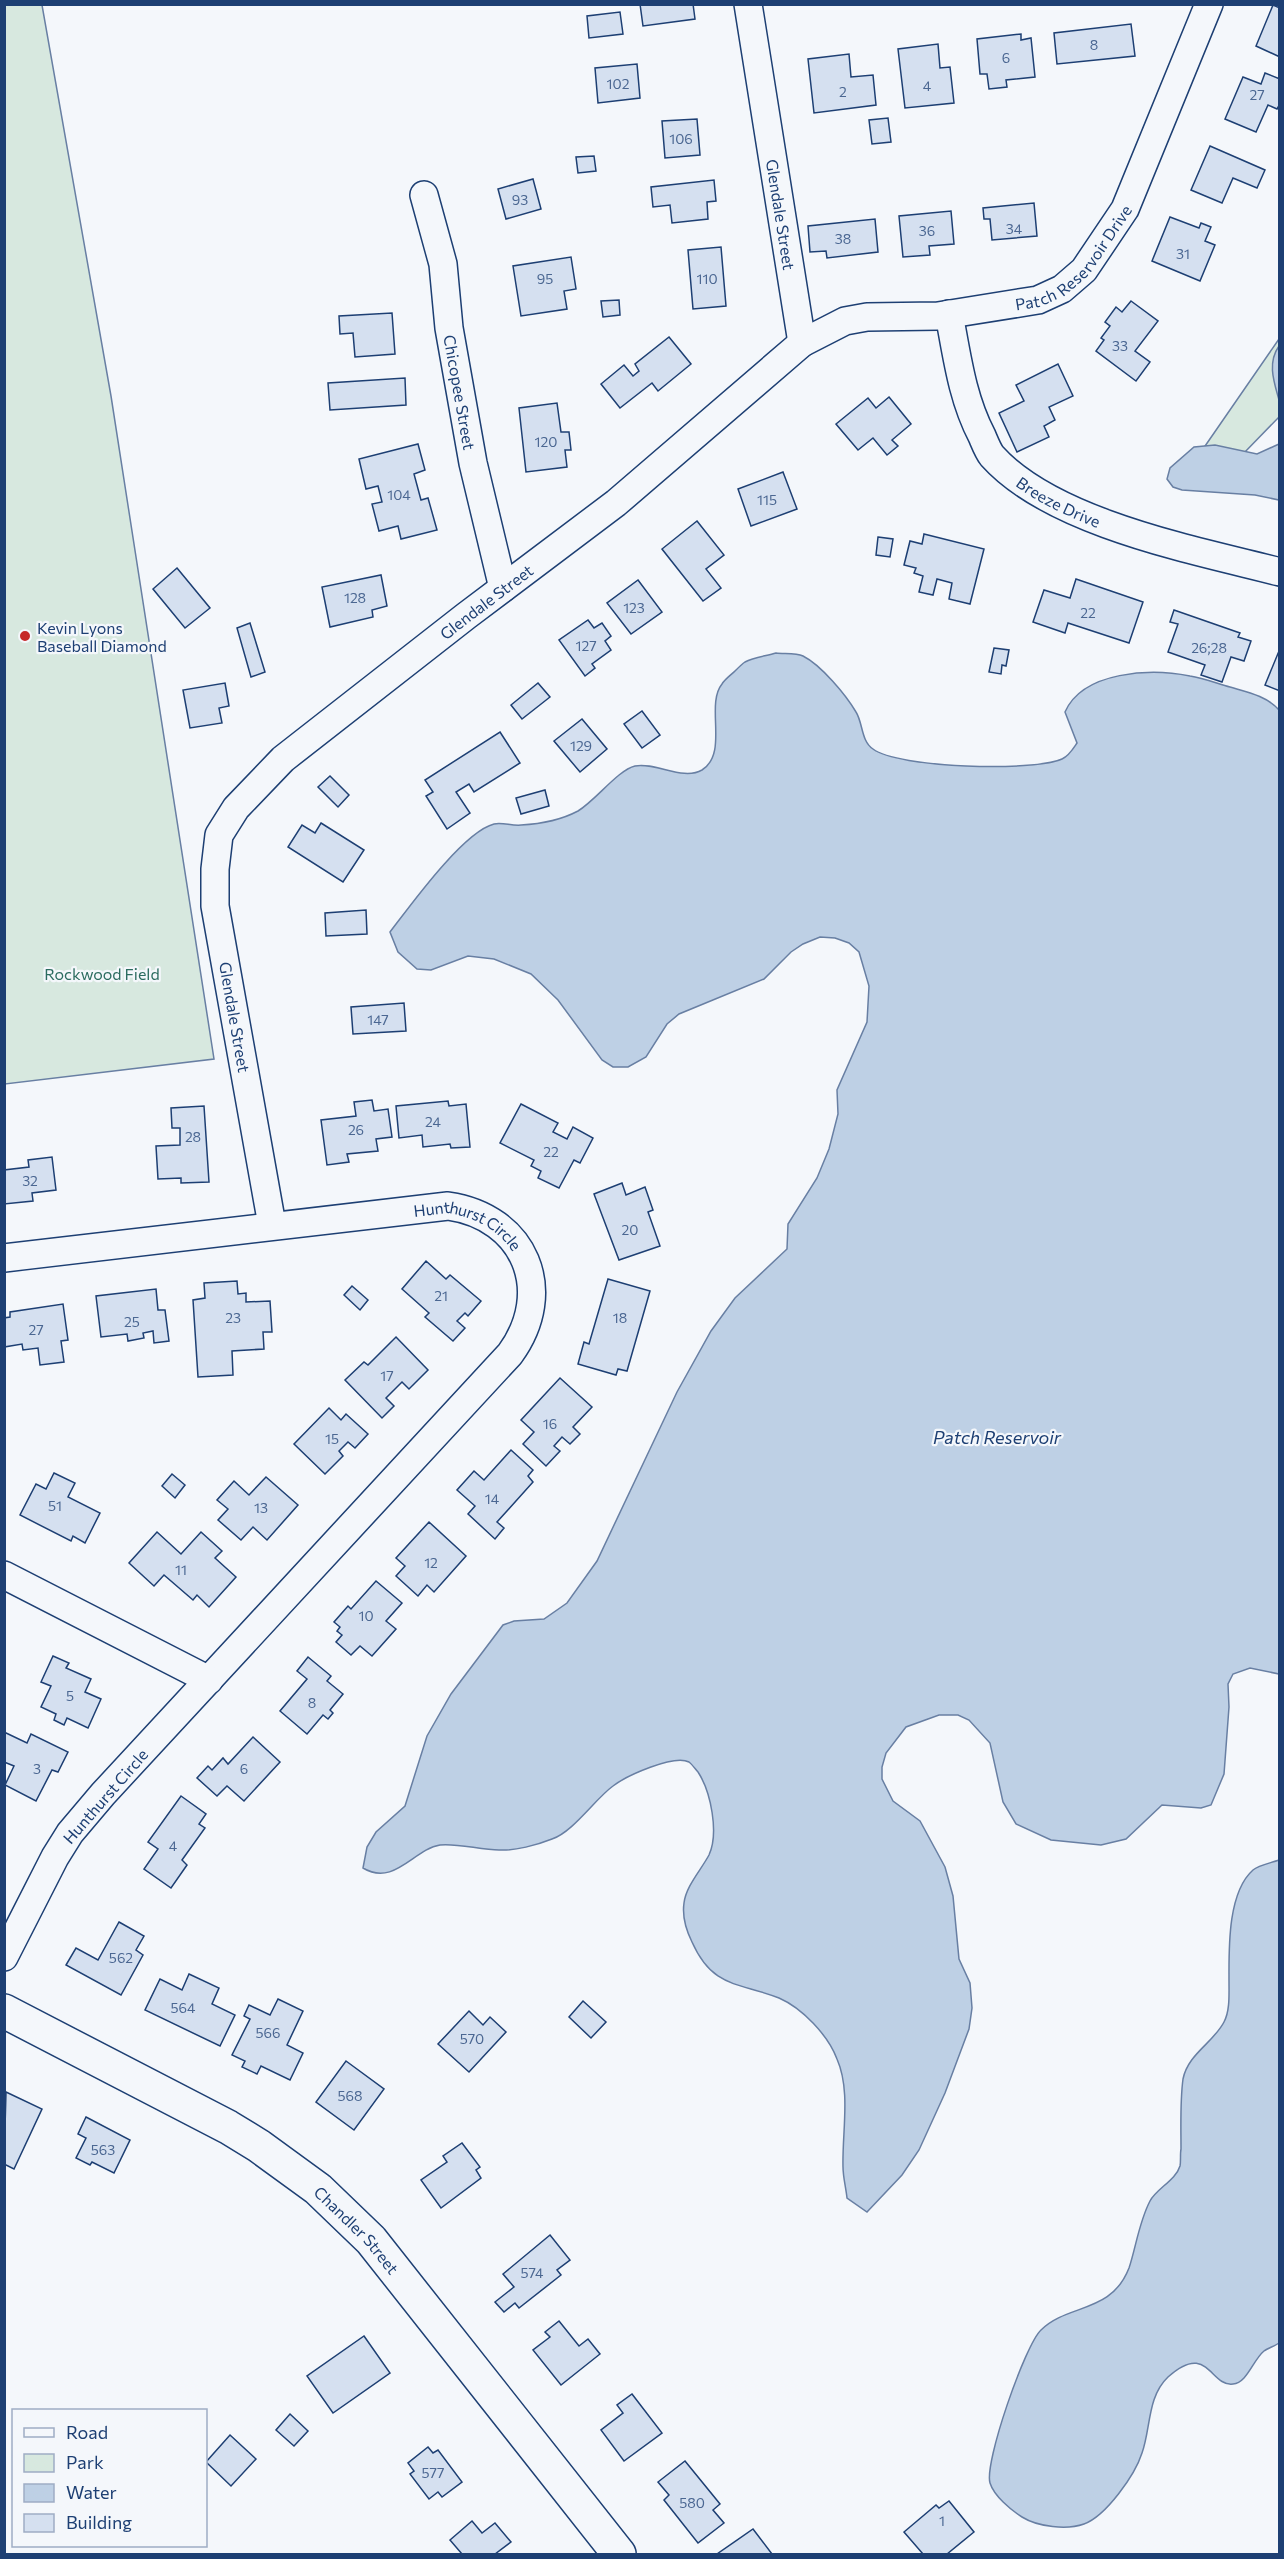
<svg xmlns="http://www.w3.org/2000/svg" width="1284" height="2559" font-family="Commissioner,sans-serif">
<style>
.green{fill:#d7e8df;stroke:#687fa3;stroke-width:1.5}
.water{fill:#bed0e5;stroke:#687fa3;stroke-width:1.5}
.building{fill:#d5e0f0;stroke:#1d3f73;stroke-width:1.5}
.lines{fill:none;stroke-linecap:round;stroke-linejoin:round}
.street-casing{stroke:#1d3f73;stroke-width:30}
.primary-casing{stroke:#1d3f73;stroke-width:36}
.street{stroke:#f4f7fb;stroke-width:27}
.primary{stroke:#f4f7fb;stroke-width:33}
.poi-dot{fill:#c62828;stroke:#f4f7fb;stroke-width:2}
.labels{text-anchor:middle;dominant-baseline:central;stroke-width:4.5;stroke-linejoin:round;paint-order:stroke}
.number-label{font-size:14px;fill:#4b6792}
.street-label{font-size:16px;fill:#1d3f73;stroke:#f4f7fb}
.poi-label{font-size:16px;fill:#1d3f73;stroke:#f4f7fb;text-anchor:start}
.park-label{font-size:16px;fill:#2c6c60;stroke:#f4f7fb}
.water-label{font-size:18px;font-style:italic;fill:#1d3f73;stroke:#f4f7fb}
</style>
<rect width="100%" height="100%" fill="#f4f7fb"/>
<!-- green -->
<g class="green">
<path d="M4 5H42L111 396 214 1059 5 1084Z"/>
<path d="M1279 339V417L1243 454 1203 449Z"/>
</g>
<!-- water -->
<g class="water">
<path d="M1279 346V400C1274 382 1267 363 1279 346Z"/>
<path d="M1279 444V500L1255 495 1182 490 1173 487 1167 479 1170 468 1194 447 1215 445 1257 454Z"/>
<path d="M776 653C784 654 796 653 803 656 821 665 846 695 856 712 863 723 861 741 873 749 898 768 1033 772 1062 759 1069 756 1073 749 1077 743L1065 712C1083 671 1151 668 1190 676 1203 678 1216 683 1230 687 1247 692 1267 696 1279 710V1674L1250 1668 1233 1674 1228 1684 1229 1707 1224 1774 1211 1805 1201 1808 1162 1805 1126 1839 1101 1845 1051 1840 1016 1824 1003 1802 990 1743 969 1720 958 1715H939L906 1727 886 1753 882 1767V1779L893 1801 920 1821 945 1867 953 1896 959 1959 970 1983 972 2008 969 2029 945 2093 919 2150 902 2175 867 2212 847 2198C846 2188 843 2177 843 2167 842 2132 851 2091 837 2059 828 2035 802 2008 779 1998 739 1982 713 1989 692 1942 686 1930 682 1917 684 1903 686 1886 701 1870 709 1855 719 1833 711 1792 698 1772 696 1770 692 1764 689 1762 674 1754 626 1776 613 1786 595 1799 573 1832 552 1839 537 1845 515 1851 499 1850 481 1850 457 1843 440 1845 414 1849 394 1887 363 1868L367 1847 376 1832 405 1806 427 1736 451 1694 503 1625 514 1621 544 1619 567 1603 597 1561 677 1392 711 1331 735 1298 787 1249 788 1224 817 1178 829 1149 838 1114 837 1090 867 1022 869 986 859 952 849 943 835 938 820 937 803 944 791 952 764 979 679 1014 667 1024 646 1057 628 1067H613L602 1060 558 1000 531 974 494 959 468 956 431 970 417 969 398 952 390 932C410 906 463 832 494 824 502 822 512 826 521 825 540 824 561 820 578 811 596 800 618 770 635 766 656 762 683 781 702 770 729 753 705 705 722 684 725 679 731 675 735 671 738 668 742 664 745 662 754 657 767 656 776 653Z"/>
<path d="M1279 1860V2343C1275 2346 1268 2348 1264 2351 1253 2360 1247 2383 1233 2384 1210 2387 1208 2341 1168 2377 1147 2397 1151 2428 1142 2453 1135 2475 1106 2516 1084 2524 1067 2530 1038 2527 1022 2517 1011 2510 994 2496 990 2483 984 2463 1025 2345 1041 2330 1069 2303 1111 2314 1129 2268 1136 2247 1139 2222 1150 2201 1156 2189 1176 2180 1180 2166 1181 2161 1180 2154 1181 2149 1181 2126 1180 2101 1183 2079 1188 2054 1213 2043 1224 2022 1230 2011 1229 1994 1229 1982 1229 1951 1227 1893 1253 1870 1259 1865 1271 1863 1279 1860Z"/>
</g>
<!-- building -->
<g class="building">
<path d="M640 4H693L695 19 643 26Z"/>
<path d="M1273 5 1280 8V57L1256 46Z"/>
<path d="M620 12 623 34 589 38 587 16Z"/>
<path d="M1131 24 1135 56 1057 64 1054 33Z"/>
<path d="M1021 34V40L1031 38 1035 77 1006 80 1007 87 989 89 987 74H980L977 39Z"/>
<path d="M938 44 940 68 950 67 954 103 905 108 898 49Z"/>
<path d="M849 54 851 77 873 75 876 105 814 113 808 59Z"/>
<path d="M637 64 640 98 598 103 595 68Z"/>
<path d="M1265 73 1280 79V104L1277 109 1268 105 1256 132 1225 119 1243 77 1261 84Z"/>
<path d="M888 118 891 142 872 144 869 120Z"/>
<path d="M697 119 700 155 665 158 662 121Z"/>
<path d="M1210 146 1265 170 1257 188 1233 178 1222 203 1191 190Z"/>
<path d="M594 156 596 171 578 173 576 157Z"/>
<path d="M533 179 541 209 506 219 498 189Z"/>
<path d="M714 180 716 201 707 202 708 219 672 223 670 205 653 207 651 187Z"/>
<path d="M1034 203 1037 236 992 240 990 219H984L983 208Z"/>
<path d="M951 211 954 244 929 246 930 255 903 257 899 216Z"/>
<path d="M1170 217 1199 228 1201 223 1211 227 1205 241 1215 245 1200 281 1152 261Z"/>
<path d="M875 219 878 252 827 258 826 251 810 252 808 226Z"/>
<path d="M721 247 726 306 693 309 688 250Z"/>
<path d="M571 257 576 289 564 291 567 309 521 316 513 266Z"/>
<path d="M619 300 620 315 603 317 601 301Z"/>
<path d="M1131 301 1158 321 1135 351 1150 362 1136 381 1096 351 1104 340 1101 338 1110 326 1105 322 1116 307 1122 312Z"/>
<path d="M392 313 395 354 355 357 353 333 340 334 339 316Z"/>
<path d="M669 337 691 364 658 391 652 383 620 408 601 384 624 365 633 376 639 371 635 364Z"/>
<path d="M1058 364 1073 396 1049 407 1055 420 1044 426 1049 437 1017 452 999 413 1024 401 1016 385Z"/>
<path d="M405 378 406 405 330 410 328 383Z"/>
<path d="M889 397 911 424 892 440 898 446 887 455 873 438 858 450 836 424 868 398 876 408Z"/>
<path d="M557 403 561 432H569L571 450H565L567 467 526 472 519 408Z"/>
<path d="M418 444 425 470 414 474 421 500 428 498 437 530 401 539 398 526 379 531 372 504 382 502 378 486 366 489 359 459Z"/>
<path d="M783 472 797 509 751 526 738 489Z"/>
<path d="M697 521 724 555 706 569 721 588 703 601 662 549Z"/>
<path d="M924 534 984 549 970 604 949 599 952 583 937 579 933 595 919 592 923 576 914 573 916 568 904 565 910 541 922 544Z"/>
<path d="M878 537 893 539 890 557 876 555Z"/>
<path d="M177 568 210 608 185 628 153 589Z"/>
<path d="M381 575 387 606 372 610 373 617 330 627 322 587Z"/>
<path d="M1076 579 1143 602 1129 643 1068 623 1065 633 1033 622 1044 590 1070 598Z"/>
<path d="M638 580 662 612 631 634 607 603Z"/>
<path d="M1174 610 1240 633 1238 637 1251 641 1244 661 1231 657 1222 682 1201 675 1205 665 1168 652 1178 624 1170 622Z"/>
<path d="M588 620 594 628 602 623 611 636 605 641 611 650 592 664 595 668 585 676 559 640Z"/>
<path d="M250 623 265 672 251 677 237 628Z"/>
<path d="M994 648 1009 650 1006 666 1002 665 1001 674 989 672Z"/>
<path d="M1279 651 1280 652V691L1265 685Z"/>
<path d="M225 683 229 706 219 708 222 723 190 728 183 690Z"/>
<path d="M538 683 550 697 522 719 511 705Z"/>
<path d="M642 711 660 735 642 748 624 724Z"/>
<path d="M582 719 607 749 580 772 554 741Z"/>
<path d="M500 732 520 763 474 792 469 784 456 792 470 813 447 829 426 796 433 792 425 780Z"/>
<path d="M330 776 349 795 338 807 318 787Z"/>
<path d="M545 790 549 806 521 814 516 798Z"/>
<path d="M321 823 364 850 343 882 288 847 302 825 315 833Z"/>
<path d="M366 910 367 934 326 936 325 913Z"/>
<path d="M404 1003 406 1031 353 1034 351 1007Z"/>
<path d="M372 1100 374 1111 388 1109 392 1137 376 1139 378 1151 347 1154 349 1162 327 1165 321 1120 356 1116 354 1102Z"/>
<path d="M448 1101 449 1106 466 1104 470 1147 451 1148 450 1144 423 1147 422 1135 399 1138 396 1106Z"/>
<path d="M521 1104 558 1123 553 1132 567 1139 573 1127 593 1138 580 1163 574 1160 559 1188 538 1178 541 1171 531 1166 534 1160 500 1143Z"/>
<path d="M204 1106 209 1182 181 1183V1178L158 1179 156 1146 180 1145V1128H172L171 1108Z"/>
<path d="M52 1157 56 1190 32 1193 33 1201 4 1204V1170L29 1167 28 1160Z"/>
<path d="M622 1183 626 1195 645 1187 653 1210 648 1212 660 1246 619 1260 594 1194Z"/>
<path d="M426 1261 446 1279 450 1275 481 1301 468 1316 465 1313 457 1321 465 1328 453 1341 425 1317 429 1313 402 1289Z"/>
<path d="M608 1279 650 1291 627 1371 618 1369 616 1375 578 1364 584 1342 589 1344Z"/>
<path d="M237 1281 238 1294 246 1293V1302L270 1301 272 1332H263L264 1349 232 1351 233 1375 198 1377 193 1300 205 1298 204 1283Z"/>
<path d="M352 1286 368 1300 360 1310 344 1295Z"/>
<path d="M156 1289 158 1310H165L169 1341 154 1343 153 1331 143 1333 144 1338 128 1341 127 1334 101 1337 96 1296Z"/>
<path d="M63 1304 68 1340 61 1341 64 1362 40 1365 38 1348 23 1350 22 1344 4 1347V1318L10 1317V1312Z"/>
<path d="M396 1337 428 1370 409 1389 402 1382 386 1398 394 1406 382 1418 345 1380 364 1362 368 1365Z"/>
<path d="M560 1378 592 1407 573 1427 580 1434 570 1444 562 1437 554 1446 560 1451 546 1466 523 1444 534 1432 521 1420Z"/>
<path d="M329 1408 341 1420 346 1414 368 1434 355 1448 348 1442 339 1451 343 1456 325 1474 294 1444Z"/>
<path d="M511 1450 533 1470 528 1476 533 1482 497 1522 504 1528 495 1539 468 1514 475 1506 457 1490 474 1471 484 1480Z"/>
<path d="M54 1473 75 1483 68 1497 100 1513 85 1543 73 1536 71 1541 20 1515 36 1484 46 1489Z"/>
<path d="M172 1474 185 1485 175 1498 162 1486Z"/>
<path d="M266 1477 298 1505 267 1540 253 1527 241 1540 218 1520 228 1509 217 1500 234 1481 249 1495Z"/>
<path d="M429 1522 466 1556 434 1592 427 1585 418 1596 396 1576 405 1566 396 1558Z"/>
<path d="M157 1532 181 1554 201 1532 222 1551 215 1558 236 1577 209 1607 197 1595 193 1600 164 1575 154 1586 129 1563Z"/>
<path d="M376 1581 402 1603 386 1621 396 1629 372 1656 360 1646 351 1655 336 1642 342 1635 337 1631 340 1627 334 1622 348 1606 351 1609Z"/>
<path d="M53 1656 69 1663 66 1668 91 1679 85 1692 101 1699 88 1728 67 1718 64 1725 54 1720 56 1714 41 1707 51 1686 41 1682Z"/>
<path d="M308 1657 331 1676 327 1681 343 1694 330 1710 333 1713 328 1719 323 1715 307 1734 280 1711 307 1679 297 1671Z"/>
<path d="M4 1732 27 1743 31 1734 68 1752 58 1772 52 1770 36 1801 5 1785 14 1766 4 1762Z"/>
<path d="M253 1737 280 1762 244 1801 227 1786 217 1796 197 1778 208 1766 212 1770 223 1758 228 1764Z"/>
<path d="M181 1796 206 1814 199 1824 205 1828 182 1860 187 1865 171 1888 144 1869 158 1849 148 1842Z"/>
<path d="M119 1922 144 1936 136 1950 143 1955 121 1995 66 1965 76 1948 98 1960Z"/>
<path d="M189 1974 219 1988 212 2004 235 2015 220 2046 145 2010 160 1979 182 1990Z"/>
<path d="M278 1999 303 2011 287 2045 303 2053 290 2080 261 2066 257 2074 242 2067 245 2061 232 2055 250 2019 244 2016 249 2005 270 2015Z"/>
<path d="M583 2001 606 2022 591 2038 569 2017Z"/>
<path d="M469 2011 483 2025 490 2017 506 2032 469 2072 438 2044Z"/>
<path d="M346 2061 384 2089 354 2130 316 2102Z"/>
<path d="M6 2092 42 2109 14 2169 4 2164Z"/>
<path d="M86 2117 130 2140 114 2173 92 2162 90 2165 76 2158 86 2138 78 2134Z"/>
<path d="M462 2143 480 2167 476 2170 481 2178 441 2208 421 2180 447 2162 443 2156Z"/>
<path d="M550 2235 570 2260 557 2270 561 2275 519 2308 515 2303 504 2312 495 2302 514 2287 503 2274Z"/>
<path d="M559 2321 579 2346 588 2339 600 2354 561 2385 533 2350 550 2337 545 2332Z"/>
<path d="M364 2336 390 2373 333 2413 307 2376Z"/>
<path d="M632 2394 662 2433 624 2461 601 2430 623 2413 617 2405Z"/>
<path d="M290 2414 308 2431 294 2446 276 2430Z"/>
<path d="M230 2435 256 2459 231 2486 206 2462Z"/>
<path d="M428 2447 433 2453 438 2450 462 2482 442 2497 438 2492 429 2499 410 2474 414 2471 408 2463Z"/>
<path d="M685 2461 720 2504 713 2510 724 2523 698 2543 664 2500 669 2495 658 2482Z"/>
<path d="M949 2501 974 2532 947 2554H923L904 2532 936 2505 939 2508Z"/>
<path d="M472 2521 482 2533 495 2523 511 2542 495 2554H462L450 2540Z"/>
<path d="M753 2529 772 2554H717Z"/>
</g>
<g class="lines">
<!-- street casing -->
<g class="street-casing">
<g id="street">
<path id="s1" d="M748 4 802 343"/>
<path id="s2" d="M424 195 443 264 449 328 473 463 503 588"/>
<path id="s3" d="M949 314C957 356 962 398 982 436 985 443 988 451 992 456 1052 523 1194 550 1280 572"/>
<path id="s4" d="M272 1225 215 906V869L219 835 236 808 283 759 466 616 616 503 802 343 845 321 867 317 938 316 1038 300 1062 289 1084 270 1125 209 1209 4"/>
<path id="s5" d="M4 1258 448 1206C525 1217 556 1291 510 1354L103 1794 70 1833 55 1857 4 1957"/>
<path d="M4 1575 209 1680"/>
</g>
</g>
<!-- primary casing -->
<g class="primary-casing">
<g id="primary">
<path id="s6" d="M4 2011 228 2127 259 2146 318 2189 371 2240 619 2554"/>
</g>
</g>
<!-- street -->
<use href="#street" class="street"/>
<!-- primary -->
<use href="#primary" class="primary"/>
</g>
<!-- markers -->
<circle class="poi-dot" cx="25" cy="636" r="6"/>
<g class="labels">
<!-- number labels -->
<g class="number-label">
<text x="1094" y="44">8</text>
<text x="1006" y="57">6</text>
<text x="618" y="83">102</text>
<text x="927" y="85">4</text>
<text x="843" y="91">2</text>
<text x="1257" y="94">27</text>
<text x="681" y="138">106</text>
<text x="520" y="199">93</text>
<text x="1014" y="228">34</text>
<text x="927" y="230">36</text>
<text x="843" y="238">38</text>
<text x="1183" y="253">31</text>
<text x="545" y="278">95</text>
<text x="707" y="278">110</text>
<text x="1120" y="345">33</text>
<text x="546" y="441">120</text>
<text x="399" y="494">104</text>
<text x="767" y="499">115</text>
<text x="355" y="597">128</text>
<text x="634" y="607">123</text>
<text x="1088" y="612">22</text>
<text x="586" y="645">127</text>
<text x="1209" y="647">26;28</text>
<text x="581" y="745">129</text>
<text x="378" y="1019">147</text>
<text x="433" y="1121">24</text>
<text x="356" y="1129">26</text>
<text x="193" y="1136">28</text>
<text x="551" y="1151">22</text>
<text x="30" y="1180">32</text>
<text x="630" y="1229">20</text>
<text x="441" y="1295">21</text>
<text x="233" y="1317">23</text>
<text x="620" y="1317">18</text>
<text x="132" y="1321">25</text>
<text x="36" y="1329">27</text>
<text x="387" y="1375">17</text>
<text x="550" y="1423">16</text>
<text x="332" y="1438">15</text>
<text x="492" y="1498">14</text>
<text x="55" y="1505">51</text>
<text x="261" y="1507">13</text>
<text x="431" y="1562">12</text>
<text x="181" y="1569">11</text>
<text x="366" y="1615">10</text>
<text x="70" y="1695">5</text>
<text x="312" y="1702">8</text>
<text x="37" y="1768">3</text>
<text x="244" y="1768">6</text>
<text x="173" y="1845">4</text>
<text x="121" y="1957">562</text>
<text x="183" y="2007">564</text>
<text x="268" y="2032">566</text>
<text x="472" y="2038">570</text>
<text x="350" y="2095">568</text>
<text x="103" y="2149">563</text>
<text x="532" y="2272">574</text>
<text x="433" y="2472">577</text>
<text x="692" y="2502">580</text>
<text x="942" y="2520">1</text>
</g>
<!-- street labels -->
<g class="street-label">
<text stroke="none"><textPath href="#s1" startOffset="213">Glendale Street</textPath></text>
<text stroke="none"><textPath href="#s4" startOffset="1458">Patch Reservoir Drive</textPath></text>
<text stroke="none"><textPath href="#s2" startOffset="201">Chicopee Street</textPath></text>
<text stroke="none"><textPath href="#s3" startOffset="231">Breeze Drive</textPath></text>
<text stroke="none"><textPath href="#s4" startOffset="752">Glendale Street</textPath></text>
<text transform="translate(235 1017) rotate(80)">Glendale Street</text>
<text stroke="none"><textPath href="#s5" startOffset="472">Hunthurst Circle</textPath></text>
<text transform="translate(105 1796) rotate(-49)">Hunthurst Circle</text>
<text stroke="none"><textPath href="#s6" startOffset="418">Chandler Street</textPath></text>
</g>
<!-- poi labels -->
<g class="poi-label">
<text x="37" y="627">Kevin Lyons<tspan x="37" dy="18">Baseball Diamond</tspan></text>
</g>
<!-- park labels -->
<g class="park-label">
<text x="102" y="973">Rockwood Field</text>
</g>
<!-- water labels -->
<g class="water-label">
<text x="997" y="1437">Patch Reservoir</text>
</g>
</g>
<!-- border -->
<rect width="1284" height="2559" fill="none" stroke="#1d3f73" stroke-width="12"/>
<!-- legend -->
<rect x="12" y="2409" width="195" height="138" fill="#f4f7fb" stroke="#9eadc5" stroke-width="1.5"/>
<rect x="24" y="2428" width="30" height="9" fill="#f4f7fb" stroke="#9eadc5" stroke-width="1.5"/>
<text x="66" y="2439" font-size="18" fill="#1d3f73">Road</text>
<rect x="24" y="2454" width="30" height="18" fill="#d7e8df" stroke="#9eadc5" stroke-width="1.5"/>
<text x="66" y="2469" font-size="18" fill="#1d3f73">Park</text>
<rect x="24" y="2484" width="30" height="18" fill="#bed0e5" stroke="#9eadc5" stroke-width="1.5"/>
<text x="66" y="2499" font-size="18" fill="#1d3f73">Water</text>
<rect x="24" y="2514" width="30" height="18" fill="#d5e0f0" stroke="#9eadc5" stroke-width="1.5"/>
<text x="66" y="2529" font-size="18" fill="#1d3f73">Building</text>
</svg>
